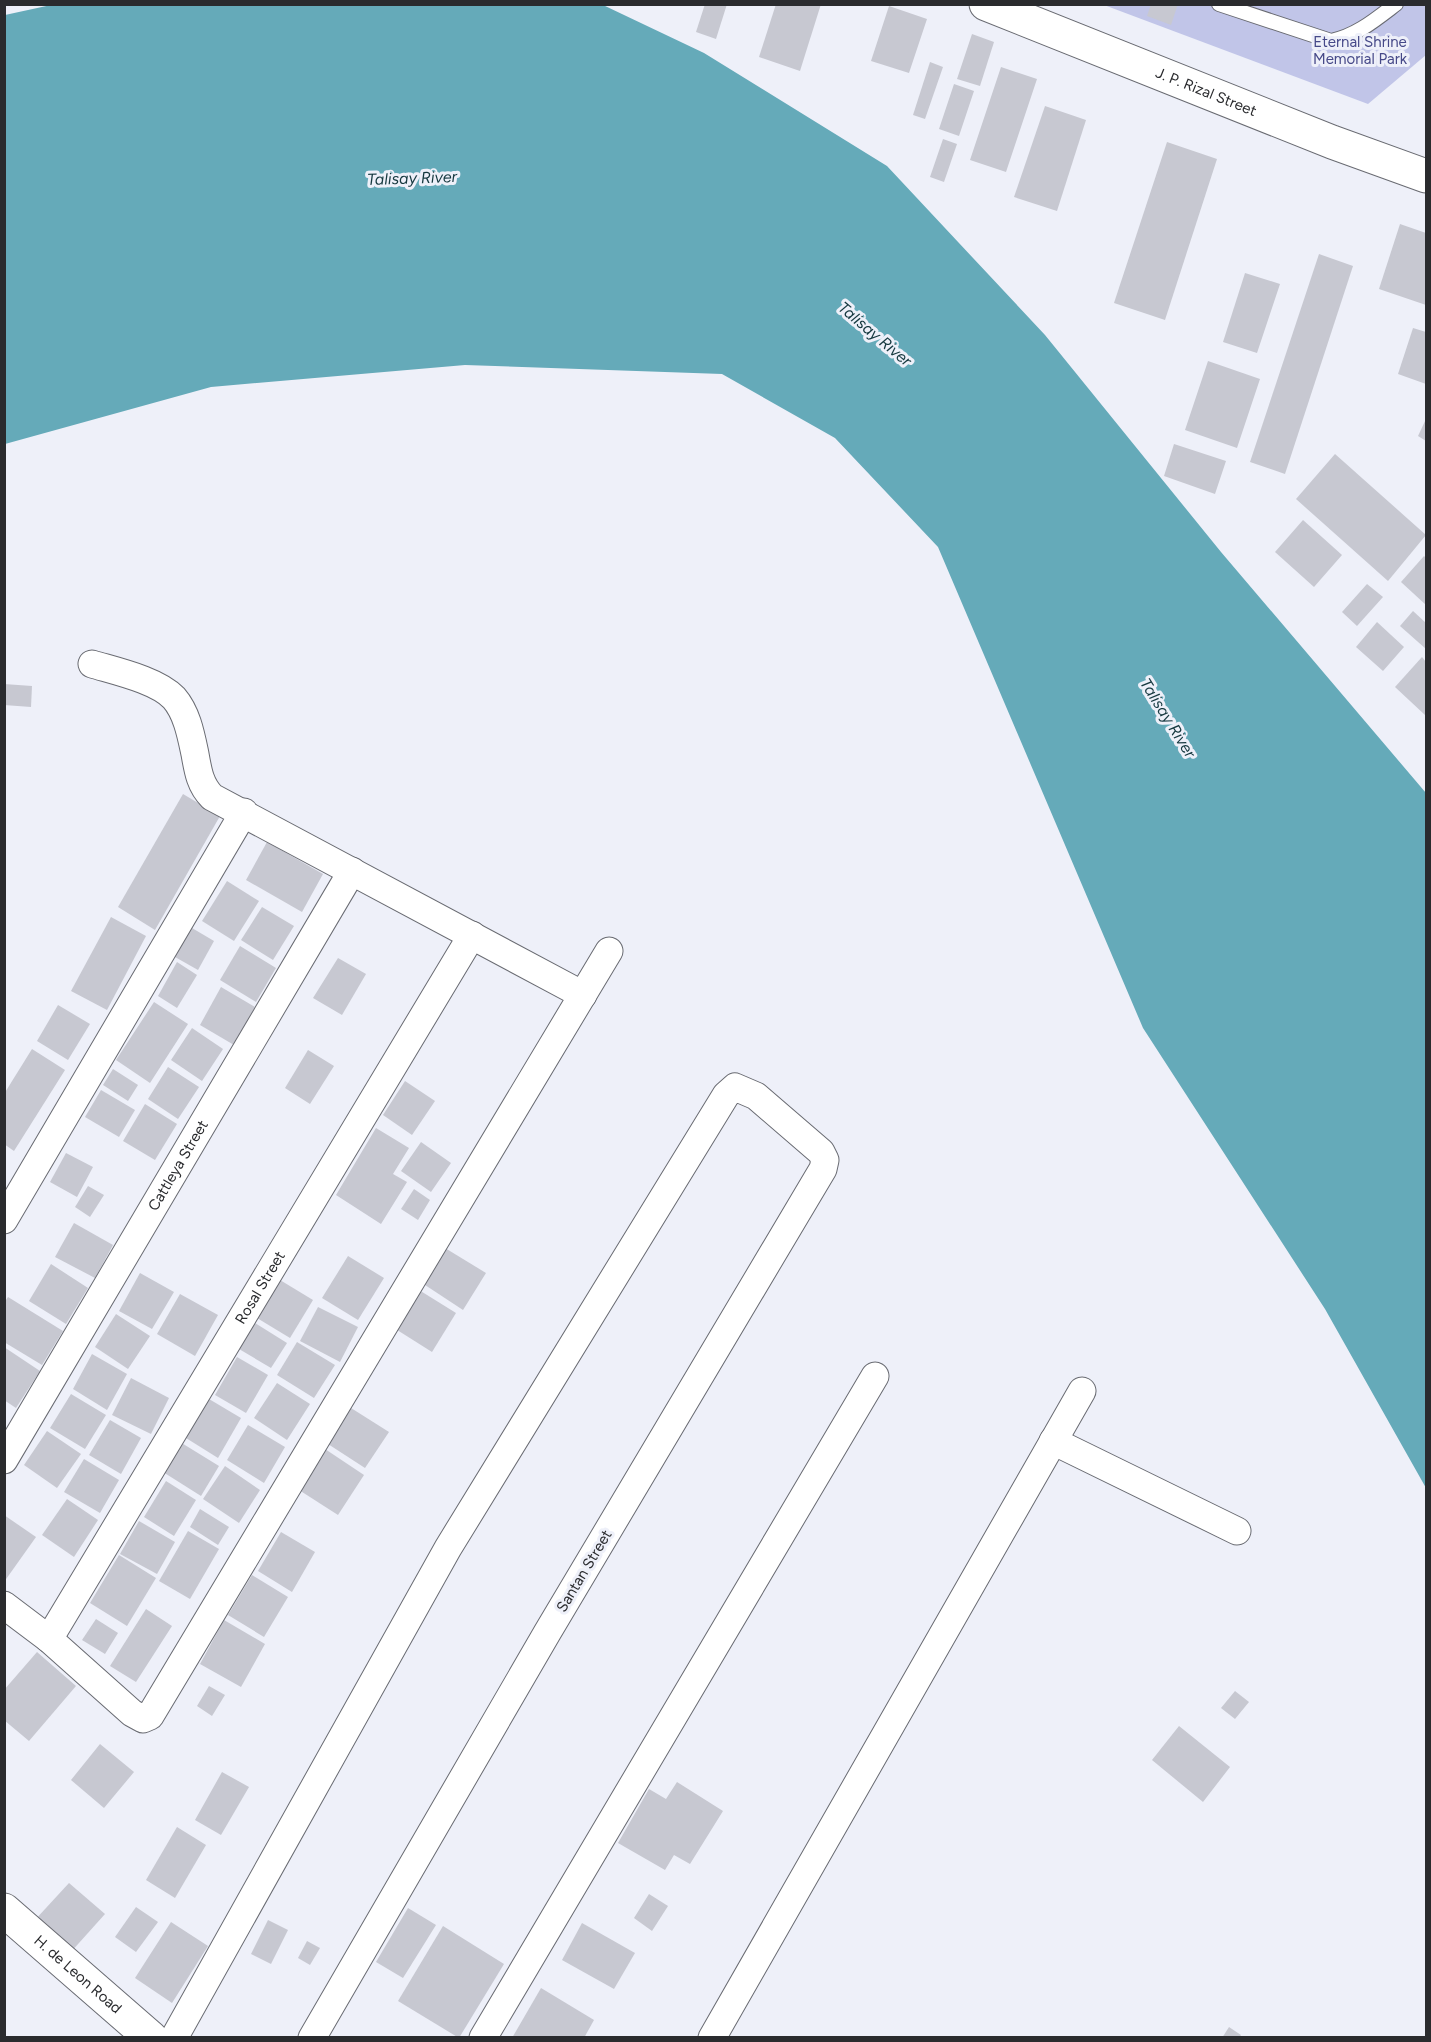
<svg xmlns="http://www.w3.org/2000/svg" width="1431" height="2042" font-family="Figtree,sans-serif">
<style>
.green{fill:#c1c5e8}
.water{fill:#65aab9}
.building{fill:#c7c8d1}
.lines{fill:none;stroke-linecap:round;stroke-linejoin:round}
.lane-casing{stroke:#696b72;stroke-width:16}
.street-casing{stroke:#696b72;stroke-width:29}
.secondary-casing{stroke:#696b72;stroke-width:35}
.lane{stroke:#fff;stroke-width:14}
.street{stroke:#fff;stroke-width:27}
.secondary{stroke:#fff;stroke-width:33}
.labels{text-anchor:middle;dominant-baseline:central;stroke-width:6;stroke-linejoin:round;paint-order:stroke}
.park-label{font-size:15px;fill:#464988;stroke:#eef0f9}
.street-label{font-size:15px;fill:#2a2b2e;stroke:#eef0f9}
.water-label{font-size:16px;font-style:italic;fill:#15383f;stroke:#eef0f9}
</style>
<rect width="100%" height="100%" fill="#eef0f9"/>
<!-- green -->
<path class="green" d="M1104 5H1426V55L1368 104Z"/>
<!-- water -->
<path class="water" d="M51 5H603L704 53 887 166 1045 335 1221 552 1426 793V1488L1325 1309 1143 1028 938 547 835 438 722 374 465 365 211 387 5 444V15Z"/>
<!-- building -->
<g class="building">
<path d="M705 4H727L716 39 696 32Z"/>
<path d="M776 4H821L800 71 759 57Z"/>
<path d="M1151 4H1178L1171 25 1147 16Z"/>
<path d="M889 6 927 19 909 73 871 61Z"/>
<path d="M972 34 994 42 980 86 957 79Z"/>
<path d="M930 62 943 67 925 119 913 115Z"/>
<path d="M1001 67 1037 79 1006 172 970 160Z"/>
<path d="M954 84 974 91 959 136 939 129Z"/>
<path d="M1045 106 1086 120 1057 211 1014 197Z"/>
<path d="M943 139 957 144 944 182 930 177Z"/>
<path d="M1167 142 1217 159 1165 320 1114 303Z"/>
<path d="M1400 224 1426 233V305L1379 289Z"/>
<path d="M1319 254 1353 266 1285 474 1250 462Z"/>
<path d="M1245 273 1280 284 1257 353 1223 342Z"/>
<path d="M1413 328 1426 332V384L1398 374Z"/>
<path d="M1208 361 1260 379 1237 448 1185 430Z"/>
<path d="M1426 419V441L1418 436Z"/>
<path d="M1174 444 1226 461 1215 494 1164 476Z"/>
<path d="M1335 454 1426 535 1388 581 1296 499Z"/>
<path d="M1303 520 1342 555 1314 587 1275 552Z"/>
<path d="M1424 556 1426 558V605L1401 582Z"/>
<path d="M1367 584 1383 597 1357 626 1342 612Z"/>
<path d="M1413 611 1426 623V649L1400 626Z"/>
<path d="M1377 622 1404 647 1383 671 1356 647Z"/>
<path d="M1422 657 1426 662 1425 715 1395 687Z"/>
<path d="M4 684 32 686 31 707 4 705Z"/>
<path d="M183 794 220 816 155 930 118 907Z"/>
<path d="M267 842 323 874 302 912 246 880Z"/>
<path d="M227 881 259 901 234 941 202 921Z"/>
<path d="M262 907 294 926 273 960 241 940Z"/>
<path d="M111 917 146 936 107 1010 71 991Z"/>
<path d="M192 928 214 941 198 970 175 957Z"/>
<path d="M240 946 276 968 256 1002 220 980Z"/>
<path d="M338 958 366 974 342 1015 313 998Z"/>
<path d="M177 962 197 975 177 1008 158 996Z"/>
<path d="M221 987 255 1007 234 1045 200 1025Z"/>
<path d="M154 1002 188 1024 150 1083 116 1060Z"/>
<path d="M58 1005 90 1024 68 1060 37 1041Z"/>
<path d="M192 1028 223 1049 202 1081 171 1060Z"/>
<path d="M32 1049 65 1070 14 1151 4 1144V1094Z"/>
<path d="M308 1050 334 1066 310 1104 285 1088Z"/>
<path d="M168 1067 199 1087 178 1119 148 1099Z"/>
<path d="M113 1069 138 1085 128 1101 103 1085Z"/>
<path d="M405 1081 435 1101 412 1135 383 1115Z"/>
<path d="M101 1090 135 1110 119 1137 85 1117Z"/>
<path d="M145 1104 177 1124 155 1160 123 1141Z"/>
<path d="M376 1128 409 1148 393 1174 407 1182 381 1224 336 1195Z"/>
<path d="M421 1142 451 1163 431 1192 401 1171Z"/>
<path d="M66 1153 93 1167 77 1197 50 1182Z"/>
<path d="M88 1186 104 1195 90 1217 75 1207Z"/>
<path d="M414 1189 430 1200 418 1220 401 1209Z"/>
<path d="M74 1223 113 1245 95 1278 55 1257Z"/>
<path d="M445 1248 486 1273 463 1310 422 1283Z"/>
<path d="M348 1256 384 1278 358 1320 322 1298Z"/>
<path d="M51 1264 88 1288 66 1324 29 1301Z"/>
<path d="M140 1273 174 1292 152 1329 119 1311Z"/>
<path d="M280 1280 313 1300 290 1338 257 1318Z"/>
<path d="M419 1290 456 1313 432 1352 394 1328Z"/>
<path d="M180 1294 218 1315 195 1356 157 1334Z"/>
<path d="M8 1297 63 1331 42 1365 4 1342V1303Z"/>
<path d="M318 1307 358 1327 340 1362 300 1341Z"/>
<path d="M116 1314 150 1336 128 1369 95 1347Z"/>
<path d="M255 1323 287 1343 271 1368 239 1349Z"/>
<path d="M297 1342 335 1365 314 1398 277 1375Z"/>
<path d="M4 1347 40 1371 16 1408 4 1400Z"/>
<path d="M92 1354 127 1374 107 1410 73 1389Z"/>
<path d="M237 1357 268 1375 246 1413 215 1395Z"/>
<path d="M131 1378 169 1398 151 1434 112 1415Z"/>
<path d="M277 1383 310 1404 287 1440 254 1418Z"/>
<path d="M71 1394 106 1415 85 1449 50 1428Z"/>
<path d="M209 1399 241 1418 218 1458 186 1438Z"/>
<path d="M351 1408 389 1432 365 1468 328 1444Z"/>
<path d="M110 1420 141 1438 121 1474 89 1455Z"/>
<path d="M248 1425 285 1447 264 1483 227 1460Z"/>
<path d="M47 1431 81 1454 57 1488 24 1465Z"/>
<path d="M180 1442 219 1466 201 1496 163 1472Z"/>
<path d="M325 1449 364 1475 338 1515 299 1490Z"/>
<path d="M84 1459 119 1480 100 1513 64 1492Z"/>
<path d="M225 1466 260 1490 239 1523 203 1499Z"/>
<path d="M166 1481 196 1500 174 1536 144 1517Z"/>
<path d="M67 1499 98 1520 74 1557 42 1535Z"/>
<path d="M200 1509 229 1527 218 1545 190 1527Z"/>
<path d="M4 1515 36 1537 4 1582Z"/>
<path d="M139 1521 175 1542 157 1574 120 1554Z"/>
<path d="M188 1531 219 1549 190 1599 159 1581Z"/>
<path d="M281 1532 315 1552 292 1592 258 1571Z"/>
<path d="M119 1555 156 1578 127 1626 90 1603Z"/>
<path d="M252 1575 288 1597 264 1637 228 1615Z"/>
<path d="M146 1609 172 1626 136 1682 110 1666Z"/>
<path d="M96 1619 118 1633 105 1654 82 1640Z"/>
<path d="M224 1620 265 1644 241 1687 200 1664Z"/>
<path d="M37 1652 76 1686 29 1741 4 1720V1690Z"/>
<path d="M209 1686 225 1695 212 1716 197 1706Z"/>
<path d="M1235 1691 1249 1702 1235 1719 1221 1708Z"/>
<path d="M1179 1726 1230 1767 1203 1802 1152 1760Z"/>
<path d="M100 1744 134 1772 104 1808 71 1780Z"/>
<path d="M222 1772 249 1787 221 1835 195 1820Z"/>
<path d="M677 1782 723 1811 690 1864 674 1855 665 1870 618 1843 649 1789 666 1799Z"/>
<path d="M177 1827 206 1845 175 1898 146 1880Z"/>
<path d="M69 1883 105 1914 70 1953 34 1921Z"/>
<path d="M649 1894 668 1906 652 1931 634 1918Z"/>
<path d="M136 1907 158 1922 136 1952 115 1937Z"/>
<path d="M408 1908 436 1925 403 1978 376 1962Z"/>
<path d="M268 1920 288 1930 271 1964 251 1954Z"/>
<path d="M171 1922 208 1946 172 2003 135 1978Z"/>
<path d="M582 1923 635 1953 614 1989 562 1960Z"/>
<path d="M443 1926 504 1964 459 2038 398 2001Z"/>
<path d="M307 1941 320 1948 310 1965 298 1958Z"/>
<path d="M541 1988 594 2020 584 2038H512Z"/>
<path d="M1229 2027 1241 2035 1239 2038H1222Z"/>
</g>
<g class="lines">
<!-- lane casing -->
<g class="lane-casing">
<path id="lane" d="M1219 4 1331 41C1356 36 1375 20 1396 4"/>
</g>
<!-- street casing -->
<g class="street-casing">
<g id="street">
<path d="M92 664C115 671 157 680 174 698 187 713 191 735 195 754 198 771 200 785 212 797L583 995"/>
<path d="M4 1220 244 812"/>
<path d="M1053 1441 1237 1531"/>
<path id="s1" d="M4 1460 352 871"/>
<path d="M4 1605 49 1639 132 1713 143 1719 150 1716 609 951"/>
<path id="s2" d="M49 1639 472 935"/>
<path d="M174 2038 448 1548 726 1095 735 1087 756 1096 821 1152 825 1160 823 1169 547 1633 312 2038"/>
<path d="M483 2038 875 1376"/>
<path d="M712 2038 1082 1391"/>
</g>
</g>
<!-- secondary casing -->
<g class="secondary-casing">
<g id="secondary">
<path id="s3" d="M986 4 1332 142 1426 176"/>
<path id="s4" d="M4 1910 151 2038"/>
</g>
</g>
<!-- lane -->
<use href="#lane" class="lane"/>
<!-- street -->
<use href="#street" class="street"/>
<!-- secondary -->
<use href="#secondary" class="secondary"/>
</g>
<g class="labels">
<!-- park labels -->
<g class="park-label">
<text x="1360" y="42">Eternal Shrine<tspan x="1360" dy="17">Memorial Park</tspan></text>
</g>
<!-- street labels -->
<g class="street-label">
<text stroke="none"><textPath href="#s3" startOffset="237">J. P. Rizal Street</textPath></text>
<text stroke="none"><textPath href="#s1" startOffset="342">Cattleya Street</textPath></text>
<text stroke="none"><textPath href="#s2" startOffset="410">Rosal Street</textPath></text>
<text transform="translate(584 1571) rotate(-59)">Santan Street</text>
<text stroke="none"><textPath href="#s4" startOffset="98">H. de Leon Road</textPath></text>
</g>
<!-- water labels -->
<g class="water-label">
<text transform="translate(412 178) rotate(-2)">Talisay River</text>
<text transform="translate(875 334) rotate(40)">Talisay River</text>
<text transform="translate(1168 718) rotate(58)">Talisay River</text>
</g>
</g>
<!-- border -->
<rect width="1431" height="2042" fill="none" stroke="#2a2b2e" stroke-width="12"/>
</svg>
